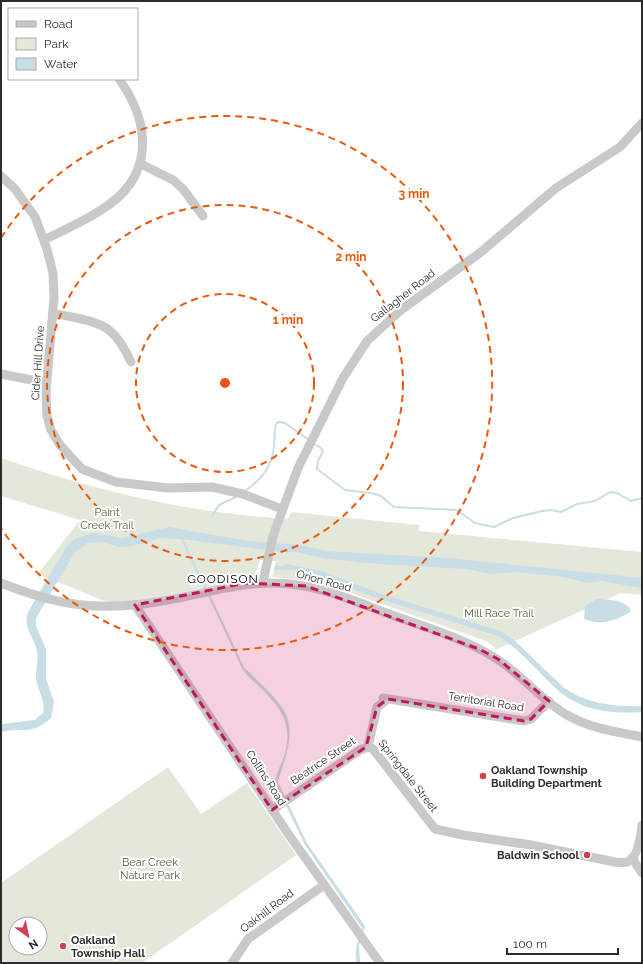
<svg xmlns="http://www.w3.org/2000/svg" width="643" height="964" font-family="Raleway,sans-serif">
<style>
.green{fill:#e3e8db;fill-rule:evenodd}
.water{fill:#c9dde6}
.lines{fill:none;stroke-linecap:round;stroke-linejoin:round}
.stream{stroke:#c9dde6;stroke-width:2}
.minor{stroke:#c9c9c9;stroke-width:9}
.marked{fill:#c2185b;fill-opacity:0.2;stroke:#c2185b;stroke-width:3;stroke-dasharray:8 5;stroke-linejoin:round}
.ring{fill:none;stroke:#e8590c;stroke-width:2;stroke-dasharray:7 5}
.poi-dot{fill:#d04156;stroke:#fff;stroke-width:1.5}
.labels{text-anchor:middle;dominant-baseline:central;stroke-width:4;stroke-linejoin:round;paint-order:stroke}
.street-label{font-size:11px;fill:#2c2c2c;stroke:#fff}
.park-label{font-size:11px;fill:#52623f;stroke:#fff}
.poi-label{font-size:11px;font-weight:bold;fill:#2c2c2c;stroke:#fff;text-anchor:start}
.neighbourhood-label{font-size:12px;letter-spacing:1px;fill:#000;stroke:#fff}
.centre{fill:#e8590c;stroke:#fff;stroke-width:2}
.ring-label{font-size:12px;text-anchor:middle;font-weight:bold;fill:#e8590c;stroke:#fff;stroke-width:4;stroke-linejoin:round;paint-order:stroke}
</style>
<rect width="100%" height="100%" fill="#fff"/>
<!-- green -->
<g class="green">
<path d="M1 458C95 491 189 513 288 519L291 512 419 525V531L642 552V595L621 593 497 649 486 641 320 582 272 577 276 561 260 560 255 576 161 597 112 604 38 574 80 520 1 496Z"/>
<path d="M168 767 201 814 247 783 296 855 142 963H1V883ZM16 924H40V948H16Z"/>
</g>
<!-- water -->
<g class="water">
<path d="M169 527 248 541 301 545 326 551 448 558 633 577 642 578V588L601 581 587 583 564 577 516 572 491 574 466 569 377 564 323 558 296 552H281L190 540 160 538 132 546 119 547 102 542 88 543 75 552 36 618V626L46 649V679L54 702 51 718C29 737 24 726 1 732V724L35 720 43 713C46 703 38 690 36 679 35 670 39 660 37 651 34 635 23 631 28 612L65 549 74 539 93 533 123 538Z"/>
<path d="M287 564 321 571 379 593 500 631 512 638 563 687C587 704 614 707 642 706V712C613 714 583 711 560 692 538 673 522 650 498 636L377 598 320 577 297 570H274L275 565 281 566Z"/>
<path d="M597 599C610 600 621 599 630 608V612C615 621 601 626 584 619L585 606Z"/>
<path d="M246 669C292 715 300 717 278 781L279 784 307 843 365 926 359 945 360 963H357C354 949 358 941 362 928L305 845 276 785C274 776 281 766 284 756 297 717 271 699 246 674L244 671Z"/>
</g>
<g class="lines">
<!-- stream -->
<g class="stream">
<path d="M314 444 321 448 323 451 318 461 317 469 345 490 371 493 381 496 394 507 457 510 475 523 494 527 513 518 542 511 551 510 561 512 577 504 595 501 610 492 617 493 631 501 642 498"/>
<path d="M245 491C262 479 272 467 274 446 275 438 274 431 276 424L278 422 285 423 309 440"/>
<path d="M212 516 219 505 238 496"/>
<path d="M182 539 206 590"/>
<path d="M209 595 244 670"/>
</g>
<!-- minor -->
<g class="minor">
<path d="M141 164 173 180 183 189 203 216"/>
<path d="M1 176 15 189 35 217 47 249 53 273 54 298 46 391 47 416 51 430 60 445 82 469 116 482 168 488 212 487 243 494 282 509"/>
<path d="M44 240C63 230 83 222 101 210 154 178 152 125 119 79"/>
<path d="M53 313C69 317 98 320 110 331 120 339 126 351 131 362"/>
<path d="M1 374 47 383"/>
<path d="M263 582 273 536 298 468 343 378 367 341 401 310 481 252 556 188 620 147 642 123"/>
<path d="M1 583C59 606 100 612 162 601 212 593 253 576 304 586 333 591 362 604 389 614 425 627 464 638 497 659 522 675 541 700 567 715 589 728 617 732 642 737"/>
<path d="M135 605 289 835 380 963"/>
<path d="M383 698 524 721 531 719 549 701"/>
<path d="M368 747 373 749 435 829 463 835 531 845 615 862C618 862 624 863 627 862 638 859 641 834 642 825"/>
<path d="M368 747 377 707 388 699"/>
<path d="M272 810 360 750 368 747"/>
<path d="M632 858 642 873"/>
<path d="M232 963 248 939 324 885"/>
</g>
</g>
<!-- marked area -->
<path class="marked" d="M246 583 306 586 479 649 498 659 549 701 531 719 524 721 388 699 377 707 366 747 272 810 135 605Z"/>
<!-- distance rings -->
<g class="ring">
<circle cx="225" cy="383" r="89"/>
<circle cx="225" cy="383" r="178"/>
<path d="M1 238A267 267 0 1 1 1 528"/>
</g>
<!-- markers -->
<g class="poi-dot">
<circle cx="483" cy="776" r="4"/>
<circle cx="587" cy="855" r="4"/>
<circle cx="63" cy="946" r="4"/>
</g>
<g class="labels">
<!-- street labels -->
<g class="street-label">
<text transform="translate(403 296) rotate(-38)">Gallagher Road</text>
<text transform="translate(38 363) rotate(-86)">Cider Hill Drive</text>
<text transform="translate(324 581) rotate(15)">Orion Road</text>
<text transform="translate(486 702) rotate(9)">Territorial Road</text>
<text transform="translate(323 761) rotate(-34)">Beatrice Street</text>
<text transform="translate(408 776) rotate(52)">Springdale Street</text>
<text transform="translate(266 778) rotate(57)">Collins Road</text>
<text transform="translate(267 911) rotate(-37)">Oakhill Road</text>
</g>
<!-- park labels -->
<g class="park-label">
<text x="107" y="512">Paint<tspan x="107" dy="13">Creek Trail</tspan></text>
<text x="499" y="613">Mill Race Trail</text>
<text x="150" y="862">Bear Creek<tspan x="150" dy="13">Nature Park</tspan></text>
</g>
<!-- poi labels -->
<g class="poi-label">
<text x="491" y="770">Oakland Township<tspan x="491" dy="13">Building Department</tspan></text>
<text x="579" y="855" text-anchor="end">Baldwin School</text>
<text x="71" y="940">Oakland<tspan x="71" dy="13">Township Hall</tspan></text>
</g>
<!-- neighbourhood labels -->
<g class="neighbourhood-label">
<text x="223" y="579">GOODISON</text>
</g>
</g>
<circle cx="225" cy="383" r="6" class="centre"/>
<g class="ring-label">
<text x="414" y="198">3 min</text>
<text x="351" y="261">2 min</text>
<text x="288" y="324">1 min</text>
</g>
<!-- border -->
<rect width="643" height="964" fill="none" stroke="#2c2c2c" stroke-width="4"/>
<!-- legend -->
<rect x="8" y="8" width="130" height="72" fill="#ffffff" stroke="#ababab"/>
<rect x="16" y="21" width="20" height="6" fill="#c9c9c9" stroke="#ababab"/>
<text x="44" y="28" font-size="12" fill="#2c2c2c">Road</text>
<rect x="16" y="38" width="20" height="12" fill="#e3e8db" stroke="#ababab"/>
<text x="44" y="48" font-size="12" fill="#2c2c2c">Park</text>
<rect x="16" y="58" width="20" height="12" fill="#c9dde6" stroke="#ababab"/>
<text x="44" y="68" font-size="12" fill="#2c2c2c">Water</text>
<!-- north arrow -->
<g transform="translate(28 936) rotate(147)"><circle r="19" fill="#ffffff" stroke="#ababab"/>
<path d="M0-3L7 15L0 10L-7 15Z" fill="#d04156"/>
<text y="-6" font-size="11" font-weight="bold" text-anchor="middle" fill="#2c2c2c">N</text>
</g>
<!-- scale -->
<path d="M507 948v6h111v-6" fill="none" stroke="#2c2c2c" stroke-width="2"/>
<text x="513" y="948" font-size="12" fill="#2c2c2c" stroke="#ffffff" stroke-width="3" paint-order="stroke">100 m</text>
</svg>
